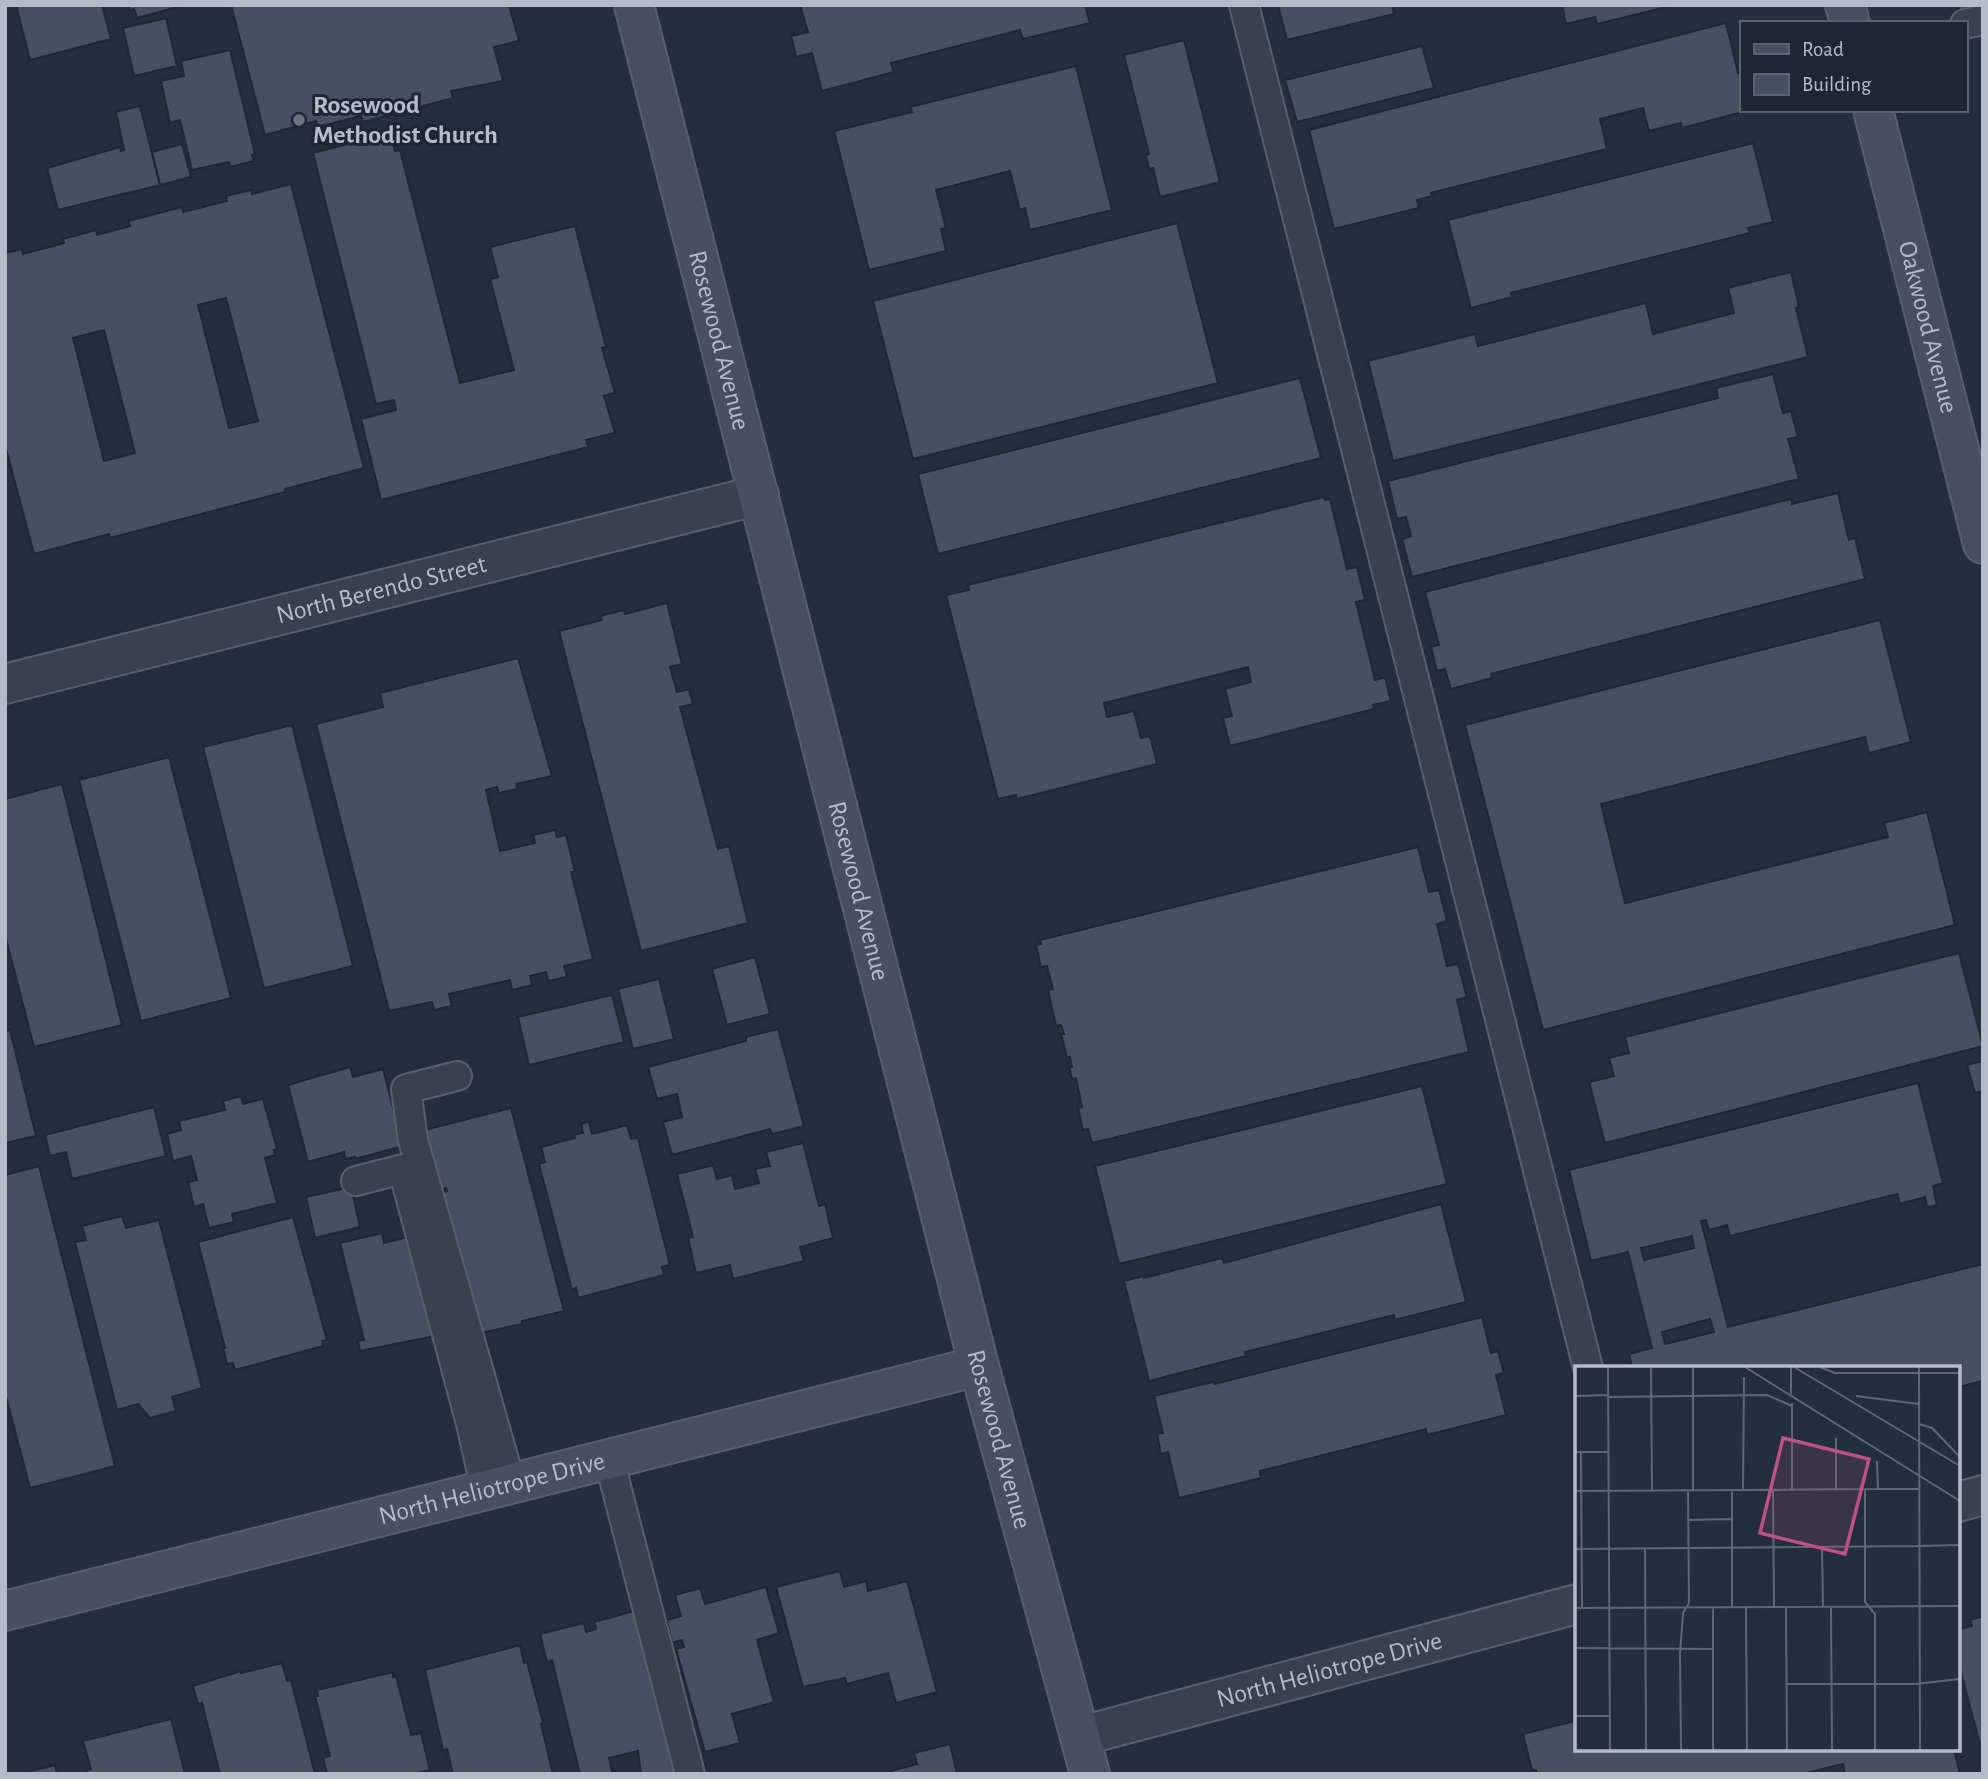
<svg xmlns="http://www.w3.org/2000/svg" width="1988" height="1779" font-family="'Alegreya Sans',sans-serif">
<style>
.building{fill:#455162;stroke:#1f2835;stroke-width:2;fill-rule:evenodd}
.lines{fill:none;stroke-linecap:round;stroke-linejoin:round}
.lane-casing{stroke:#565f6c;stroke-width:32}
.street-casing{stroke:#565f6c;stroke-width:42}
.secondary-casing{stroke:#565f6c;stroke-width:42}
.lane{stroke:#38414e;stroke-width:28}
.street{stroke:#38414e;stroke-width:38}
.secondary{stroke:#465061;stroke-width:38}
.worship-dot{fill:#6b7280;stroke:#1d2633;stroke-width:2.5}
.labels{text-anchor:middle;dominant-baseline:central;stroke-width:6;stroke-linejoin:round;paint-order:stroke}
.poi-label{font-size:26px;font-weight:bold;fill:#b4bcc9;stroke:#1d2633;text-anchor:start}
.street-label{font-size:26px;fill:#b4bcc9;stroke:#1d2633}
.inset-road{fill:none;stroke:#5e6776;stroke-width:2}
.view{fill:#bd5182;fill-opacity:0.15;stroke:#bd5182;stroke-width:3.5}
.inset-edge{fill:none;stroke:#b4bcc9;stroke-width:3.5}
</style>
<rect width="100%" height="100%" fill="#242f3e"/>
<!-- building -->
<g class="building">
<path d="M16 5H102L111 39 30 60Z"/>
<path d="M128 5H185L137 18 134 9 129 10Z"/>
<path d="M231 5H509L519 41 494 47 503 81 451 91 453 98 363 122 361 116 318 127 316 121 265 135Z"/>
<path d="M800 5H1085L1090 23 1023 39 1020 30 891 63 894 72 822 91 812 53 796 57 791 36 808 32Z"/>
<path d="M1278 5H1392L1394 14 1287 40Z"/>
<path d="M1562 5H1675L1597 24 1595 17 1566 24Z"/>
<path d="M1958 5H1983V7L1960 13Z"/>
<path d="M166 18 177 66 134 76 123 28Z"/>
<path d="M1726 23 1738 73 1741 74V110H1750L1682 128 1681 123 1649 131 1643 108 1600 119 1607 149 1431 193 1432 196 1417 200 1419 208 1334 229 1309 130Z"/>
<path d="M1184 40 1220 182 1160 197 1153 168 1149 169 1146 155 1149 154 1124 55Z"/>
<path d="M1422 46 1434 88 1297 122 1285 80Z"/>
<path d="M230 50 255 154 252 155 254 161 230 167 229 162 192 170 180 120 170 123 161 81 184 76 181 61Z"/>
<path d="M1076 66 1112 210 1030 230 1025 208 1020 210 1010 171 936 190 946 228 941 229 946 251 869 270 834 131 912 112 910 107Z"/>
<path d="M140 106 160 185 58 210 47 168 120 147 121 151 124 150 116 112Z"/>
<path d="M391 133 395 151 400 150 460 383 514 370 490 279 498 277 490 247 575 226 606 347 602 348 615 393 604 396 615 433 586 440 588 447 381 500 361 419 396 410 394 400 376 404 313 153Z"/>
<path d="M1753 143 1773 222 1748 228 1750 233 1511 293 1512 297 1471 308 1448 220Z"/>
<path d="M182 144 191 177 160 185 152 152Z"/>
<path d="M291 184 364 468 285 489V492L110 538 109 534 34 554 5 445V253L22 249 23 254 64 243 63 239 96 230 97 235 130 226 128 221 182 207 183 212 227 201 226 196 251 190 252 194ZM226 298 258 421 229 428 198 305ZM104 330 135 453 104 461 73 338Z"/>
<path d="M1177 223 1218 383 913 459 873 301Z"/>
<path d="M1791 272 1799 307 1796 308 1808 357 1393 461 1368 361 1475 334 1478 346 1646 303 1653 334 1734 313 1728 288Z"/>
<path d="M1773 374 1783 413 1791 411 1798 437 1788 439 1799 479 1412 577 1402 539 1411 536 1406 517 1397 519 1388 481 1718 398 1716 388Z"/>
<path d="M1300 378 1321 458 938 554 918 474Z"/>
<path d="M1838 493 1849 540 1855 538 1865 579 1491 674 1492 678 1451 689 1445 669 1437 671 1431 647 1439 645 1425 592 1791 499 1792 504Z"/>
<path d="M1324 497 1325 500 1330 499 1347 569 1357 567 1365 600 1356 602 1375 680 1385 677 1391 701 1373 705 1374 709 1230 746 1223 718 1232 716 1225 689 1251 682 1248 667 1104 703 1107 717 1134 711 1141 738 1150 736 1157 764 1017 799 1016 795 998 799 946 595 969 590 968 585Z"/>
<path d="M667 603 682 664 670 667 677 692 689 689 693 704 680 707 718 849 729 846 748 923 641 951 559 631 602 620 600 616 624 610 625 614Z"/>
<path d="M1880 620 1911 742 1869 753 1865 737 1601 804 1625 903 1888 837 1884 823 1927 812 1955 925 1543 1030 1465 725Z"/>
<path d="M518 658 552 776 516 784 518 789 499 793 497 787 486 790 500 851 535 843 533 835 555 830 557 837 566 835 575 872H571L593 959 564 966 567 977 548 981 546 972 530 976 532 985 512 990 510 980 449 994 452 1006 434 1010 432 1002 389 1011 316 724 383 707 380 693Z"/>
<path d="M292 725 353 966 264 988 203 747Z"/>
<path d="M169 757 231 998 141 1021 79 780Z"/>
<path d="M62 784 122 1025 34 1047 5 935V799Z"/>
<path d="M1418 847 1429 892 1439 890 1447 921 1437 924 1447 966 1458 964 1467 997 1457 1000 1469 1052 1092 1143 1088 1129 1083 1130 1078 1108 1082 1107 1076 1078 1072 1079 1069 1067H1072L1070 1057H1067L1061 1034H1064L1061 1025 1056 1026 1048 990 1053 989 1047 966 1041 967 1036 946 1041 944 1040 940Z"/>
<path d="M1959 953 1983 1046 1605 1143 1589 1082 1614 1076 1609 1058 1629 1053 1625 1037Z"/>
<path d="M755 957 770 1014 727 1025 712 969Z"/>
<path d="M659 979 674 1039 633 1049 618 989Z"/>
<path d="M612 995 624 1042 529 1065 518 1017Z"/>
<path d="M778 1029 804 1126 772 1134 770 1129 672 1155 663 1122 682 1117 677 1094 657 1099 648 1067 746 1041V1037Z"/>
<path d="M10 1030 36 1136 5 1143V1031Z"/>
<path d="M1982 1061 1983 1091 1975 1093 1967 1065Z"/>
<path d="M350 1067 353 1077 383 1069 403 1146 355 1159V1157L345 1159 344 1152 308 1162 288 1085Z"/>
<path d="M1918 1083 1943 1183 1933 1186 1937 1205 1927 1207 1925 1197 1900 1204 1897 1194 1730 1236 1727 1225 1709 1230 1706 1220 1701 1221 1728 1327 1983 1264V1381L1958 1387V1368H1632L1629 1354 1652 1348 1628 1252 1591 1261 1569 1170ZM1692 1236 1694 1248 1644 1260 1641 1248ZM1710 1319 1714 1332 1665 1344 1662 1332Z"/>
<path d="M1422 1086 1447 1184 1119 1264 1095 1166Z"/>
<path d="M241 1096 243 1104 263 1099 277 1149 274 1150 275 1155 265 1158 277 1203 232 1214 234 1222 209 1228 203 1204 194 1207 188 1182 197 1180 191 1156 173 1161 167 1134 181 1130 179 1121 225 1110 223 1101Z"/>
<path d="M154 1107 166 1156 72 1179 66 1152 50 1156 45 1135Z"/>
<path d="M511 1108 564 1311 522 1321V1324L481 1333 440 1194 447 1191 446 1188 432 1191 417 1132Z"/>
<path d="M589 1122 592 1134 627 1125 631 1139 638 1138 670 1265 662 1267 664 1275 578 1298 576 1288 572 1290 539 1164 545 1162 541 1147 575 1138 574 1135 583 1133 581 1124Z"/>
<path d="M803 1143 819 1206 825 1204 833 1238 800 1247 804 1261 733 1279 730 1265 696 1273 688 1238 693 1237 677 1174 713 1165 717 1179 732 1175 735 1189 759 1183 755 1169 770 1166 766 1152Z"/>
<path d="M39 1166 115 1466 30 1488 5 1393V1175Z"/>
<path d="M351 1187 360 1227 315 1238 306 1197Z"/>
<path d="M1441 1204 1466 1302 1395 1320 1394 1315 1245 1352 1246 1356 1149 1381 1124 1281 1144 1276V1278L1222 1258 1224 1263Z"/>
<path d="M122 1216 126 1228 159 1220 202 1388 172 1397 176 1411 150 1418 138 1404 117 1410 75 1242 86 1240 82 1226Z"/>
<path d="M293 1217 327 1340 322 1341 323 1346 235 1370 233 1363 227 1364 223 1348H225L198 1242Z"/>
<path d="M382 1233 384 1243 412 1236 435 1336 360 1351 358 1341 364 1340 340 1243Z"/>
<path d="M1482 1317 1491 1353 1498 1351 1504 1373 1496 1375 1506 1415 1427 1435 1426 1429 1260 1471 1261 1478 1179 1498 1168 1452 1161 1454 1157 1434 1163 1433 1154 1396 1213 1382 1214 1384Z"/>
<path d="M840 1571 844 1587 866 1581 868 1591 907 1581 937 1692 896 1703 888 1673 847 1684 845 1678 803 1687 776 1587Z"/>
<path d="M766 1587 779 1633 757 1640 774 1702 732 1714 740 1743 705 1752 676 1649 684 1647 682 1640 672 1643 667 1620 681 1616 675 1595 700 1588 705 1604Z"/>
<path d="M638 1610 641 1637 675 1774H641L638 1751 609 1758 612 1772 615 1771 616 1774H580L552 1660 547 1662 540 1634 584 1623 586 1632 596 1629 594 1622Z"/>
<path d="M1983 1616V1756L1958 1661V1629L1972 1626 1970 1620Z"/>
<path d="M520 1645 524 1663 527 1662 543 1723 541 1724 553 1774H453L447 1749 443 1750 425 1670Z"/>
<path d="M282 1663 287 1681 291 1680 315 1774H220L202 1703 198 1704 193 1686 241 1671V1673Z"/>
<path d="M393 1672V1677L396 1676 411 1735 421 1733 430 1770 413 1774H327L323 1758 330 1756 315 1696H318L317 1690Z"/>
<path d="M1574 1718H1577V1749H1954L1960 1774H1845L1843 1764 1803 1774H1537L1536 1770H1532L1523 1734 1575 1721Z"/>
<path d="M171 1719 185 1774H87V1770L91 1769 83 1741Z"/>
<path d="M950 1744 957 1774H880L917 1764 914 1753Z"/>
<path d="M55 1765 57 1774H19Z"/>
</g>
<g class="lines">
<!-- lane casing -->
<g class="lane-casing">
<g id="lane">
<path d="M1244 5 1588 1368"/>
<path d="M1965 24 1983 20"/>
<path d="M457 1076 406 1089 413 1140 511 1485"/>
<path d="M356 1181 403 1169 471 1424 486 1490"/>
<path d="M609 1459 690 1774"/>
</g>
</g>
<!-- street casing -->
<g class="street-casing">
<g id="street">
<path id="s1" d="M5 684 759 495"/>
<path d="M1958 1502 1983 1495"/>
<path id="s2" d="M1081 1736 1577 1604"/>
</g>
</g>
<!-- secondary casing -->
<g class="secondary-casing">
<g id="secondary">
<path id="s3" d="M634 5 979 1366 1090 1774"/>
<path d="M1845 5 1850 23"/>
<path id="s4" d="M1873 110 1983 544"/>
<path id="s5" d="M5 1611 979 1366"/>
</g>
</g>
<!-- lane -->
<use href="#lane" class="lane"/>
<!-- street -->
<use href="#street" class="street"/>
<!-- secondary -->
<use href="#secondary" class="secondary"/>
</g>
<!-- markers -->
<circle class="worship-dot" cx="299" cy="120" r="7"/>
<g class="labels">
<!-- poi labels -->
<g class="poi-label">
<text x="313" y="105">Rosewood<tspan x="313" dy="30">Methodist Church</tspan></text>
</g>
<!-- street labels -->
<g class="street-label">
<text stroke="none"><textPath href="#s4" startOffset="224">Oakwood Avenue</textPath></text>
<text stroke="none"><textPath href="#s3" startOffset="346">Rosewood Avenue</textPath></text>
<text stroke="none"><textPath href="#s1" startOffset="388">North Berendo Street</textPath></text>
<text stroke="none"><textPath href="#s3" startOffset="914">Rosewood Avenue</textPath></text>
<text stroke="none"><textPath href="#s3" startOffset="1480">Rosewood Avenue</textPath></text>
<text stroke="none"><textPath href="#s5" startOffset="502">North Heliotrope Drive</textPath></text>
<text stroke="none"><textPath href="#s2" startOffset="257">North Heliotrope Drive</textPath></text>
</g>
</g>
<!-- overview -->
<g transform="translate(1575 1366)">
<rect width="385" height="385" fill="#242f3e"/>
<path class="inset-road" d="M33 1 35 384M76 1 77 124M118 1V124M170 1 385 135M216 1V28M219 1 385 100M245 1 260 7H385M344 1 345 384M0 30 33 29M281 30 344 38M34 31 192 29 217 40M217 37V124M344 58 357 62 385 91M261 72V124M0 86H33M6 86 7 242M302 95 303 123H344M157 124V241M168 124 169 11M198 124 199 240M290 124V236L300 248V384M0 125 303 123M113 154 157 153M345 180 385 179M247 182 248 241M0 183 345 180M70 183 71 384M0 242 385 240M138 242V384M171 242 172 384M211 242 212 384M256 242 257 384M0 282 138 283M212 318H340L385 313M0 350H34M106 384 105 288 108 247 114 237 113 124"/>
<path class="view" d="M208 72 294 93 270 188 185 167Z"/>
<rect width="385" height="385" class="inset-edge"/>
</g>
<!-- border -->
<rect width="1988" height="1779" fill="none" stroke="#b4bcc9" stroke-width="14"/>
<!-- legend -->
<rect x="1740" y="21" width="228" height="91" fill="#1d2633" stroke="#59626f" stroke-width="2"/>
<rect x="1754" y="44" width="35" height="10" fill="#465061" stroke="#59626f" stroke-width="2"/>
<text x="1802" y="56" font-size="21" fill="#b4bcc9">Road</text>
<rect x="1754" y="74" width="35" height="21" fill="#455162" stroke="#59626f" stroke-width="2"/>
<text x="1802" y="91" font-size="21" fill="#b4bcc9">Building</text>
</svg>
